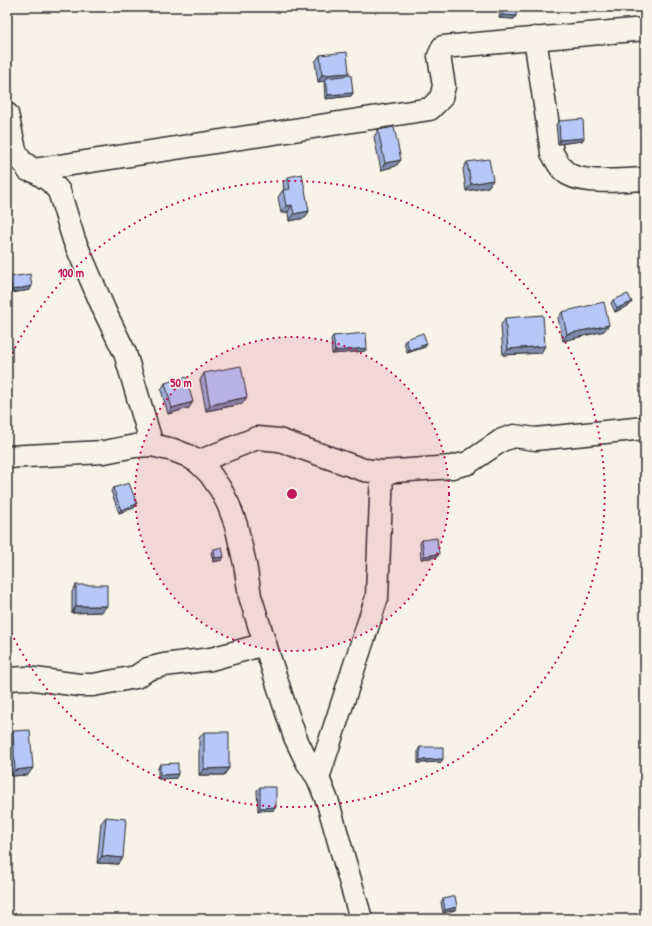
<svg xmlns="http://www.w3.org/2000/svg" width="652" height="926" font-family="'Patrick Hand',sans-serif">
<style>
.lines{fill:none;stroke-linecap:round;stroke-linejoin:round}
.minor-casing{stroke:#2b2b2b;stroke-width:25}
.minor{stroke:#f7f3e8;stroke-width:22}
.wall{fill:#9dacd5;stroke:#2b2b2b}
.shaded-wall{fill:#808cae;stroke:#2b2b2b}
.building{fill:#b7c8f8;stroke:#2b2b2b}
.ring{fill:none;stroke:#c2185b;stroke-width:2;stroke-dasharray:2 4}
.centre{fill:#c2185b;stroke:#f7f3e8;stroke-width:2}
.ring-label{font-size:12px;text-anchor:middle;font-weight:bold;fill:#c2185b;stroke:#f7f3e8;stroke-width:3;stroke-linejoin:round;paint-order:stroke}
</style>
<rect width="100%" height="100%" fill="#f7f3e8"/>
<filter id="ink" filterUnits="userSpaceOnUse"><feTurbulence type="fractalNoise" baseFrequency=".025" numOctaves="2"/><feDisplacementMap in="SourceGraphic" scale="8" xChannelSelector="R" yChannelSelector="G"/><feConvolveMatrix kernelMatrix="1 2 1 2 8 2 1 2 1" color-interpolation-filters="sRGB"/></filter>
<g filter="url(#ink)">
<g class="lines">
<!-- minor casing -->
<g class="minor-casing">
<g id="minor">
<path d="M535 38 552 153C557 161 561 171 570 175 586 184 625 180 645 179"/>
<path d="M7 114 15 150 20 160 33 170 50 181 59 191 74 240 106 314 125 353 152 445 173 450 186 455 198 462 210 474 221 490 229 506 236 525 245 564 250 596 283 701 295 737 307 762 318 778 328 803 361 919"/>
<path d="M28 170H33L430 109 441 98 444 86 439 56 443 47 645 29"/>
<path d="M7 457 104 452 135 446 152 445"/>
<path d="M198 462 257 438 279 440 364 470 382 472 452 467 468 463 502 440 514 436 535 439 645 428"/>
<path d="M7 679 27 678 79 685H93L136 677 148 669 164 665 211 659 265 644"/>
<path d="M318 778 377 597 382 472"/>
</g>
</g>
<!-- minor -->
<use href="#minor" class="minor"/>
</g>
<!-- wall -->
<g class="wall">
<path d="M500 7H517L514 19 499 18Z"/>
<path d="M320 55 349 73 347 75 353 93 351 96 325 99 324 81 318 82 315 62Z"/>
<path d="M559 121 582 141 558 144 556 124Z"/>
<path d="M378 130 396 166 381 170 374 137Z"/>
<path d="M467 162 493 180 488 187 466 191 463 169Z"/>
<path d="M288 177 309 211 305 218 289 221 288 212 281 213 278 197 283 190H284L283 183Z"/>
<path d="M10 277 30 290 10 293 8 281Z"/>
<path d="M613 300 630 305 615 312 611 303Z"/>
<path d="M562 312 604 331 563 341 558 318Z"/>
<path d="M505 318 541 353 503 355 501 325Z"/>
<path d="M333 336 367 348 365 351 332 354 331 339Z"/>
<path d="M406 339 425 347 407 353 404 342Z"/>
<path d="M204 373 247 397 242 404 206 411 200 380Z"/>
<path d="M165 383 189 408 168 414 161 390Z"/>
<path d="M113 488 137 504 134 508 119 513 111 491Z"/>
<path d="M422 540 439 554 437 557 421 559 420 543Z"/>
<path d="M214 549 222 560 213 562 211 552Z"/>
<path d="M76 585 102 612 72 613V592Z"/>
<path d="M13 731 28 775 11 776 8 738Z"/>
<path d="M204 732 229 768 224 775H199V738Z"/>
<path d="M420 747 441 762 418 763V750Z"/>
<path d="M160 764 176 778 158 779V768Z"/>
<path d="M260 787 274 810 258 811 257 790Z"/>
<path d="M106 817 118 864 97 863 101 823Z"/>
<path d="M443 899 457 907 455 910 443 913 441 902Z"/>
</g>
<!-- shaded-wall -->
<g class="shaded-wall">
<path d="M502 15 516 16 514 19 499 18Z"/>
<path d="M349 73 345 79 326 78 324 81 318 82 322 75Z"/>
<path d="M353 93 351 96 325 99 328 95Z"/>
<path d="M584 138 582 141 558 144 560 140Z"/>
<path d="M401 160 396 166 381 170 385 163Z"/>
<path d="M493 180 488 187 466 191 471 184Z"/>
<path d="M292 205 288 212 281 213 286 206Z"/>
<path d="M309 211 305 218 289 221 294 214Z"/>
<path d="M32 286 30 290 10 293 12 290Z"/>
<path d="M632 302 630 305 615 312 617 308Z"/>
<path d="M609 325 604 331 563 341 567 334Z"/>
<path d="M427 344 425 347 407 353 409 350Z"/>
<path d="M545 346 541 353 503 355 508 349Z"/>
<path d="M367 348 365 351 332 354 335 351Z"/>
<path d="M247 397 242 404 206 411 210 405Z"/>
<path d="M193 402 189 408 168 414 172 408Z"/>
<path d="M137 504 134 508 119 513 121 510Z"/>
<path d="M439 554 437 557 421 559 424 556Z"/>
<path d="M224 557 222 560 213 562 215 558Z"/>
<path d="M76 606H107L102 612 72 613Z"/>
<path d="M443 759 441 762 418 763 420 760Z"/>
<path d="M33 768 28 775 11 776 15 770Z"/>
<path d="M229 768 224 775H199L204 769Z"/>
<path d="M178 774 176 778 158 779 160 775Z"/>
<path d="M276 807 274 810 258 811 260 808Z"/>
<path d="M102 856 123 858 118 864 97 863Z"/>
<path d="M457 907 455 910 443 913 445 910Z"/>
</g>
<!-- building -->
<g class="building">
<path d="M502 7H517L516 16 502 15Z"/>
<path d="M347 52 349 73 322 75 320 55Z"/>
<path d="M351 75 353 93 328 95 326 78Z"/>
<path d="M583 119 584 138 560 140 559 121Z"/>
<path d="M394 127 401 160 385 163 378 130Z"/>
<path d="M489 159 493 180 471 184 467 162Z"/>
<path d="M302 174 309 211 294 214 292 205 286 206 283 190 290 189 288 177Z"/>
<path d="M30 274 32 286 12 290 10 277Z"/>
<path d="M628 294 632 302 617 308 613 300Z"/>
<path d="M604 302 609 325 567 334 562 312Z"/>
<path d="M543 315 545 346 508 349 505 318Z"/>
<path d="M366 333 367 348 335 351 333 336Z"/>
<path d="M423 333 427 344 409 350 406 339Z"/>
<path d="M241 366 247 397 210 405 204 373Z"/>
<path d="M186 377 193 402 172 408 165 383Z"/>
<path d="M129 483 137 504 121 510 113 488Z"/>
<path d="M437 538 439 554 424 556 422 540Z"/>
<path d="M222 547 224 557 215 558 214 549Z"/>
<rect x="76" y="585" width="31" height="21"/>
<path d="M30 730 33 768 15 770 13 731Z"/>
<path d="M204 732H229V768L204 769Z"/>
<path d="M420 747H443V759L420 760Z"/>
<path d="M178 763V774L160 775V764Z"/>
<path d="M260 787H276V807L260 808Z"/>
<path d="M106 817 126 819 123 858 102 856Z"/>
<path d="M455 896 457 907 445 910 443 899Z"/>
</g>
</g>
<!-- distance rings -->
<circle cx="292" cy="494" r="157" fill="#c2185b" fill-opacity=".12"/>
<g class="ring">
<circle cx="292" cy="494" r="157"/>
<path d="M7 364A313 313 0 1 1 7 624"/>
</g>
<circle cx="292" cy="494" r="6" class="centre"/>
<g class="ring-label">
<text x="71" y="277">100 m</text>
<text x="181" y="387">50 m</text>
</g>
<!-- margin -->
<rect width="652" height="926" fill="none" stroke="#f7f3e8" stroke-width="24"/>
<rect x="12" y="12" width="628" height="902" fill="none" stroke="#2b2b2b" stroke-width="1.5" filter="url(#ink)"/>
</svg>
